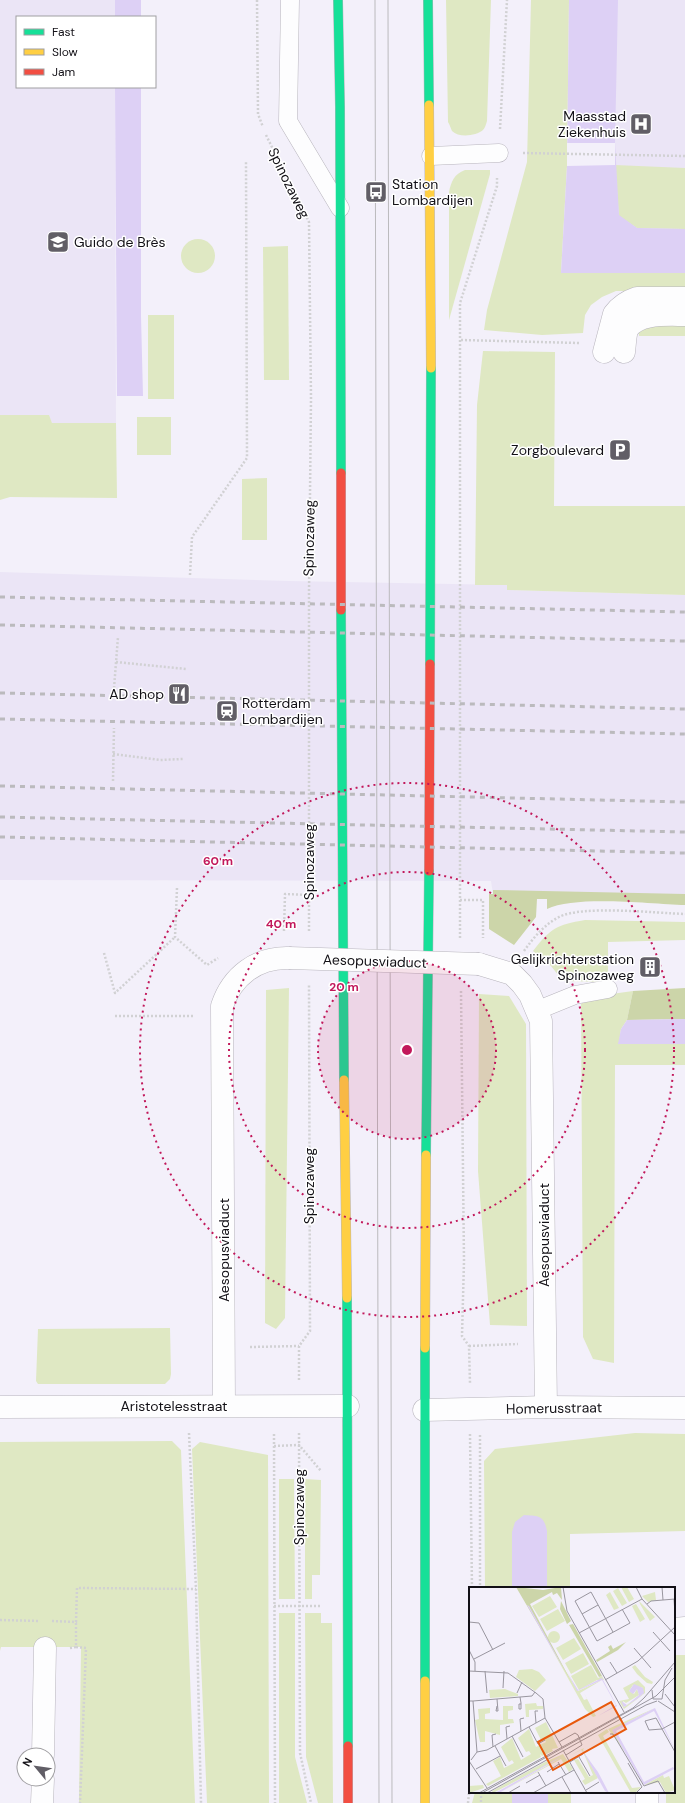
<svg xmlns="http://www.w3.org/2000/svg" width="685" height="1803" font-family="'DM Sans',sans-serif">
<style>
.built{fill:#ebe5f6}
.green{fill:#dfe8c3}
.forest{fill:#ccd5a9}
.water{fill:#ddd0f5}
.pier{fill:#f3f0fa}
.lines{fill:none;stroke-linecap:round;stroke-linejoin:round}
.lane-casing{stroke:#b8b5bd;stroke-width:19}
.street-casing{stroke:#b8b5bd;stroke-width:23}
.fast-casing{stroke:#b8b5bd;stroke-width:10}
.slow-casing{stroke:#b8b5bd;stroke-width:10}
.jam-casing{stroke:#b8b5bd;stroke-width:10}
.path{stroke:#d1d1d3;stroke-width:2.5;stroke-dasharray:2 2;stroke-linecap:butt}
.lane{stroke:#fdfdfe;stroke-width:18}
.street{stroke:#fdfdfe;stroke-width:22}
.fast{stroke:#16e098;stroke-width:9}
.slow{stroke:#ffcf43;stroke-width:9}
.jam{stroke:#f24e42;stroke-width:9}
.tram{stroke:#bbbabd;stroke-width:1}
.rail{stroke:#bbbabd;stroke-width:3;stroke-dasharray:5 5;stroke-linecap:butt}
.street-bridge-casing{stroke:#b8b5bd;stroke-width:23;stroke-linecap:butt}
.street-bridge{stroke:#fdfdfe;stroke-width:22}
.ring{fill:none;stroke:#c2185b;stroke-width:2;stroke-dasharray:2 4}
.labels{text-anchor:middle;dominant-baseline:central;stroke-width:3;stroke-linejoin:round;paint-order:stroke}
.poi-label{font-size:14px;fill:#121016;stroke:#fff;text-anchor:end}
.street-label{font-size:14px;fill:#121016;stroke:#fff}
.inset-road{fill:none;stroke:#99969f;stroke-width:1}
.view{fill:#e8590c;fill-opacity:0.15;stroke:#e8590c;stroke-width:2}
.inset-edge{fill:none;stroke:#121016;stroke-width:2}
.centre{fill:#c2185b;stroke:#fff;stroke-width:2}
.ring-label{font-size:12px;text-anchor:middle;font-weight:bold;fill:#c2185b;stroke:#fff;stroke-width:3;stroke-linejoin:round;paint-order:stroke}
</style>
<rect width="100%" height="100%" fill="#f3f0fa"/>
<!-- built -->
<g class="built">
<path d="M0 0H115V17H17V87H115L116 423H52L48 415H0Z"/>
<path d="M600 0H685V250L595 247Z"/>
<path d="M0 572 289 581 507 585V590L685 595V902L493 894 491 881 0 880Z"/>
</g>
<!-- green -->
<g class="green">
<path d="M446 0H491L487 121C486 124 485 128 483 130 476 136 459 138 452 131 451 129 450 125 448 122Z"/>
<path d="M531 0H569L567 166 561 273H685V291H616L602 297 591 305 585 315 583 333 542 335 484 330 487 310 527 162Z"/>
<path d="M615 165 685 168V229L637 228 619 216Z"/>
<path d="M465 170H490V174L449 320V192C451 182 454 174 465 170Z"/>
<circle cx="198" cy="256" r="17"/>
<path d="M288 246 289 380H264L263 247Z"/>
<rect x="148" y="315" width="26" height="84"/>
<path d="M645 326H685V336H639V332Z"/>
<path d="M483 351 555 352 554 506H685V595L507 590V585H475L477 405Z"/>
<path d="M0 415H49L52 423H116L117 498 10 497 0 500Z"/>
<rect x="137" y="417" width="34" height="38"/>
<path d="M267 478V540H242V479Z"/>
<path d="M585 920 685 922V940L608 942V982L563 981 551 966 533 951C551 928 556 925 585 920Z"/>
<path d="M289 988 285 1318 276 1329 265 1323 266 990Z"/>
<path d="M633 991 627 1020 621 1029 619 1044H685V1065H615L614 1363 593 1359 583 1337 581 1004 590 997Z"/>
<path d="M479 994 509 996 526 1024 527 1326 490 1325 478 1171Z"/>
<path d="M170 1328 171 1374 170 1379 165 1384H38L36 1381 38 1329Z"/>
<path d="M635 1433 685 1434V1531L570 1534V1588H547V1531L512 1532V1588H485L484 1461 495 1449Z"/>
<path d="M172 1441 181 1450 195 1803H79L81 1647H1L0 1651V1442Z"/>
<path d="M200 1442 268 1455 269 1803H207L192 1449Z"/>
<path d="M279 1479H294L295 1599H279Z"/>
<path d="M305 1479 321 1480 320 1575H312V1599H305Z"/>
<path d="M279 1613H295V1757L307 1803H279Z"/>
<path d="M305 1613H321V1623H332L333 1803H318L306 1757Z"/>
<path d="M674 1655H685V1803H666V1792H674Z"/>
<path d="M475 1792H512V1803H472Z"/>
<rect x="548" y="1792" width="23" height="11"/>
</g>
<!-- forest -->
<g class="forest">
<path d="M493 890 685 894V905C651 904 575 895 547 909V899H537L536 917 514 945 489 929V894H493Z"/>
<path d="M685 988V1019L627 1020 633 991Z"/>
</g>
<!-- water -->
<g class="water">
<rect x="115" y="0" width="26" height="17"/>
<path d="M569 0H618L615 143 619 215 637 228 685 229V273H561L567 166Z"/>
<path d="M115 87H141V316L143 396H117Z"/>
<path d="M685 1019V1044H618L621 1029 627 1020Z"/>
<path d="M524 1515C538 1516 544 1515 547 1531V1588H512V1532L515 1522Z"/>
<rect x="512" y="1792" width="36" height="11"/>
</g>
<!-- pier -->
<path class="pier" d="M567 143H615V165L567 166Z"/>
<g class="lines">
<!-- lane casing -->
<g class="lane-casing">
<g id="lane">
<path d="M290 0 288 121 340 208"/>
<path d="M431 156 499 153"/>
<path d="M538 1010 575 995 608 989"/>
</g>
</g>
<!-- street casing -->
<g class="street-casing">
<g id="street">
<path d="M604 352 614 314C620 306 628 301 637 298H685"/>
<path d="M624 352C625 345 625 336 627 330 637 312 668 315 685 315"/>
<path d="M479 964 512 974 522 984 530 995 541 1021 546 1407"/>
<path d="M224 1406 222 1006C232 976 257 957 289 958"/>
<path d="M0 1407 348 1406"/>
<path d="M424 1410 546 1407 685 1408"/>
<path d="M674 1629 685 1628"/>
<path d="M43 1755 45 1648"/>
<path d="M647 1792V1803"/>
<path d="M42 1803 43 1779"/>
</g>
</g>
<!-- fast casing -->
<g class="fast-casing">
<g id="fast">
<path d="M338 0 340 107 341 473"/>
<path d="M428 0 429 105"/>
<path d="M341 610 344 1080"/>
<path d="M430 664 431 368"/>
<path d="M426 1155 429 871"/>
<path d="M347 1298 348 1746"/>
<path d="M425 1348V1681"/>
</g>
</g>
<!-- slow casing -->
<g class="slow-casing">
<g id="slow">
<path d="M429 105 431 368"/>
<path d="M344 1080 347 1298"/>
<path d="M425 1348 426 1155"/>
<path d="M425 1681V1803"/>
</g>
</g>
<!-- jam casing -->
<g class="jam-casing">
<g id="jam">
<path d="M341 473V610"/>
<path d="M429 871 430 664"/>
<path d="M348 1746V1803"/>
</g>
</g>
<!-- path -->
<g class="path">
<path d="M257 0 258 114 263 127"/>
<path d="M500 129 507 0"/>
<path d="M266 135 309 222 311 398 309 592V932"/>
<path d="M523 153 685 156"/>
<path d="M461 340 579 343"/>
<path d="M190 575 192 537 247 458 246 162"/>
<path d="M116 662 186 669"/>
<path d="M114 688 118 637"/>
<path d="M113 754 160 760 183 759"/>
<path d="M113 781 114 728"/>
<path d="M177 888 175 937 207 965 218 958"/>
<path d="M460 900H483V938"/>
<path d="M284 931 285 894 309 895"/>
<path d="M460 938V303L497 186V178"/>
<path d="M524 951C534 937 544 925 559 917 581 905 657 913 685 914"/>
<path d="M104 953 115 993 175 937"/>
<path d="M461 991 464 1261 462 1336 469 1346 470 1383"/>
<path d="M115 1016H195"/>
<path d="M469 1346 518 1344"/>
<path d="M250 1347 299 1346"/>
<path d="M299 1380V1346L310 1331 309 985"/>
<path d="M189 1433 196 1589 201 1803"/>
<path d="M299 1433 300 1753 311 1803"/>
<path d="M274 1434 275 1803"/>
<path d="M470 1434 472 1588"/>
<path d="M480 1435V1588"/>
<path d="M274 1446 299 1445 321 1471"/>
<path d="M274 1606H322"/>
<path d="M0 1620 39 1621"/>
<path d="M52 1621 76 1622 77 1588 196 1589"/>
<path d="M76 1647 86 1648 80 1803"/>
<path d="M70 1648 76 1647V1622"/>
<path d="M481 1792V1803"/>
<path d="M468 1803 470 1783"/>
</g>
<!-- lane -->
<use href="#lane" class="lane"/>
<!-- street -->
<use href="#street" class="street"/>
<!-- fast -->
<use href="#fast" class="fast"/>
<!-- slow -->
<use href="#slow" class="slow"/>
<!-- jam -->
<use href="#jam" class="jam"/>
<!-- tram -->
<g class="tram">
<path d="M375 0 379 1803"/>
<path d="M388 0 392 1803"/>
</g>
<!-- rail -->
<g class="rail">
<path d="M0 597 685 612"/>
<path d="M0 625 685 641"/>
<path d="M0 693 685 709"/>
<path d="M0 719 685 734"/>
<path d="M0 786 685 802"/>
<path d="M0 817 685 832"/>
<path d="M0 837 685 853"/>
</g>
<!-- street-bridge casing -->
<g class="street-bridge-casing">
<path id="street-bridge" d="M289 958 479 964"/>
</g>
<!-- street-bridge -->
<use href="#street-bridge" class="street-bridge"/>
</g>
<!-- distance rings -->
<circle cx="407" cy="1050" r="89" fill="#c2185b" fill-opacity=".12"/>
<g class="ring">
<circle cx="407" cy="1050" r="89"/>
<circle cx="407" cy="1050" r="178"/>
<circle cx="407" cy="1050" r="267"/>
</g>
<!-- icons -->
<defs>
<g id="hospital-square" transform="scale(1.15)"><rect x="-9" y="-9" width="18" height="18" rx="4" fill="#615e66" stroke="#fff"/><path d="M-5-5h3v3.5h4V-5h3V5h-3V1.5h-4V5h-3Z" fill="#fff"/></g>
<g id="bus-square" transform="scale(1.15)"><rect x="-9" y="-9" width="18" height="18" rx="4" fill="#615e66" stroke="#fff"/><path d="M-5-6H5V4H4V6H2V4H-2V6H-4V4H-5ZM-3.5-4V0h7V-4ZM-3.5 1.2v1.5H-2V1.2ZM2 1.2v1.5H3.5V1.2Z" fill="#fff"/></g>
<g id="school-square" transform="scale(1.15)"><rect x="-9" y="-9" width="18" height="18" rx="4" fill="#615e66" stroke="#fff"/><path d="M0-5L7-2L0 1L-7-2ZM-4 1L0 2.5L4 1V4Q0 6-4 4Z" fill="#fff"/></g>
<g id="parking-square" transform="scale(1.15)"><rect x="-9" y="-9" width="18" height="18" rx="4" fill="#615e66" stroke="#fff"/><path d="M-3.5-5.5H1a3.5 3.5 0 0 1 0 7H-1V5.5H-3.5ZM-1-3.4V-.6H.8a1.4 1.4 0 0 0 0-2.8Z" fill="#fff"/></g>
<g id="restaurant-square" transform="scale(1.15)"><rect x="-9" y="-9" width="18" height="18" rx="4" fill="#615e66" stroke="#fff"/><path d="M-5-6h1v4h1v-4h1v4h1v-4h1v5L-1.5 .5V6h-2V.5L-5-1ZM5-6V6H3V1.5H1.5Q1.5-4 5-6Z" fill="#fff"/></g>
<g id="station-square" transform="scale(1.15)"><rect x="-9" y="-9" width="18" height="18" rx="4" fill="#615e66" stroke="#fff"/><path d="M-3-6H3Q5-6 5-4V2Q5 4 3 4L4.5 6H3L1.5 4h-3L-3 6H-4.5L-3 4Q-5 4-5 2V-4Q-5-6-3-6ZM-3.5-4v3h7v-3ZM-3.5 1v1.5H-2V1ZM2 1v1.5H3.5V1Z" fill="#fff"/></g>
<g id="building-square" transform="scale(1.15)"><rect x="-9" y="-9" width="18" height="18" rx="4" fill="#615e66" stroke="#fff"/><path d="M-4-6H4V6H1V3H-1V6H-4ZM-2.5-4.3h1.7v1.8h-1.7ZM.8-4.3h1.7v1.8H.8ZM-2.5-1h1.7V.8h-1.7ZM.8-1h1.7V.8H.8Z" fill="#fff"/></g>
</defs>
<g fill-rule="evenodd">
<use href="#hospital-square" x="641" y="124"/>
<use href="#bus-square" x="376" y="192"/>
<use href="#school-square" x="58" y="242"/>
<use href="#parking-square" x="620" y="450"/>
<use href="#restaurant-square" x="179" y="694"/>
<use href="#station-square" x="227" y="711"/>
<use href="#building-square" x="650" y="967"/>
</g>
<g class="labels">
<!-- poi labels -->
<g class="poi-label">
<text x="626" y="116">Maasstad<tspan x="626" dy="16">Ziekenhuis</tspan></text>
<text x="392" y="184" text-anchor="start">Station<tspan x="392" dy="16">Lombardijen</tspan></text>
<text x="74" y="242" text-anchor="start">Guido de Brès</text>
<text x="604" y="450">Zorgboulevard</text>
<text x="164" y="694">AD shop</text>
<text x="242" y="703" text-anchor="start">Rotterdam<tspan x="242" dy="16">Lombardijen</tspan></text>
<text x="634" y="959">Gelijkrichterstation<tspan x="634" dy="16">Spinozaweg</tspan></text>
</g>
<!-- street labels -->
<g class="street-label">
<text transform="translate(289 183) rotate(64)">Spinozaweg</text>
<text transform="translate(309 538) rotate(-89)">Spinozaweg</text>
<text transform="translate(309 862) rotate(-90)">Spinozaweg</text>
<text transform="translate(375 961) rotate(2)">Aesopusviaduct</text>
<text transform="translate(309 1186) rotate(-90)">Spinozaweg</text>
<text transform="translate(544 1235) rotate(-90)">Aesopusviaduct</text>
<text transform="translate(224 1250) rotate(-90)">Aesopusviaduct</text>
<text x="174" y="1406">Aristotelesstraat</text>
<text transform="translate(554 1408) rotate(-1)">Homerusstraat</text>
<text transform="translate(299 1507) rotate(-90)">Spinozaweg</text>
</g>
</g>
<!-- overview -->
<g transform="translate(469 1587)">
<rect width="206" height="206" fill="#f3f0fa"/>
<path d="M152 0H158L165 12 160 15ZM149 1 158 16 153 19 144 4ZM141 5 150 21 145 23 137 8ZM186 5 187 13 179 15 173 9ZM81 9 88 20 70 30 63 19ZM170 14 186 30 181 34 171 17ZM167 17 176 32 171 35 163 19ZM89 22 96 34 78 44 71 32ZM79 50a6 6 0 1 1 12 0a6 6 0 1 1-12 0ZM105 51 112 62 94 73 87 61ZM80 57 109 104 133 93 111 106 115 113 118 112 115 106 127 129 124 130 116 122ZM114 66 120 77 102 87 96 76ZM122 78 129 91 133 89 135 93H128L110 103 102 89ZM166 78 176 90 184 95 183 97 178 96 168 87 163 80ZM63 82 70 85 77 93 66 104 47 90 50 83ZM169 93 176 100V106L155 122 150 114 160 112 154 101ZM164 98 174 101V107L155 120 154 114 157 116 170 108 168 102 165 107 160 104ZM36 102 49 107V109L21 111 20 103ZM67 116 68 119H74V122L60 123V130H57L56 117ZM34 119H44V123L39 124V132H44L45 136 31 138V148L16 144V155H11L6 133 10 132 9 122 21 121V126L16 127V132L34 133ZM186 121 144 143 156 165 139 142ZM77 135 89 161 83 162 84 164 73 169 71 167 72 170 19 199 17 197 32 189 24 174 31 170 35 181 45 176 43 173 40 175 32 160 43 151 52 173 62 167 60 164 57 165 49 151 60 142 67 160 77 155 75 152 72 153 66 141ZM138 142 140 145 134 149 163 201 172 200 166 206H162L129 148ZM115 161 114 163 129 191 116 198 113 194 116 192 105 173 109 172 120 190 124 188 114 165 112 163 100 169ZM94 167 104 182 100 185 92 172 30 206 93 170 24 206 23 204 74 176ZM194 188 195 191 200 189 206 203 197 206 191 195 175 198ZM14 198 15 201 0 206V199Z" fill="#dfe8c3" fill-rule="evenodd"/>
<path d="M47 0 74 3 92 0 93 13 88 6 84 8 83 5 61 17 102 94ZM92 14 102 34 98 37 91 22ZM104 37 133 89 130 90 100 38ZM157 55 149 63 128 75 127 73 141 64 139 60 142 58 144 62Z" fill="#ccd5a9"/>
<path d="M58 18 60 19 95 82 80 57ZM98 85 109 103 133 91 148 119 129 129 147 118 133 93 108 104ZM165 97 174 101 175 106 168 112 155 120 152 114 158 118 170 108 168 102 164 107 160 104ZM186 121 206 163 185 124 147 144 175 195 204 180 205 182 175 198 143 143ZM113 163 129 185 140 206 136 204ZM92 170 30 206H26L91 170Z" fill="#ddd0f5"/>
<path class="inset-road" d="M94 0 98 24 155 125M167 0 173 12 206 48M193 0 194 13M205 12 206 27M178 17 182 14 206 12M113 27 129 18M0 35 10 36 24 63M144 45 122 5 106 14 128 54 161 36 153 22M184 45 201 64M110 46 173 12M165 61 182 81M0 63 6 75V84M5 72 36 56M141 75 148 86M0 84 39 86 67 106 74 112 76 131 93 160M16 84 18 106M136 93 169 74 206 40M34 101 35 84M183 103 184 112H193L196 93 203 81M48 106 53 95M196 107 206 120M51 110 52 116V122H50V117H52M28 112 29 124H27L28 119M0 114H4L8 165M4 114 63 109 66 105M189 114 206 125M187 131 193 142 180 143 176 134ZM206 135 193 142 206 165M67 136 66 124H69M60 140 69 157 76 153M52 144 51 132 55 131M141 147H144L175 199 189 194 196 206M43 149 54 170M38 152 37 140 41 139M90 155 106 146 109 148 113 158 97 168M26 159 37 179M24 160 23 148 27 147M94 163 118 206M110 170 121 189M2 173 8 165 18 163 76 131M0 174 18 201M89 175 97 188M101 175 114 167M159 176 173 200 167 206M7 182 31 169M69 185 77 199M78 185 90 177M93 190 102 206M57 196 71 188M117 203 130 195M10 206 164 121 175 111 206 75M13 206 187 109 206 90M18 206 177 118 188 114M39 206 51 199M64 206 105 183"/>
<path class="view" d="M142 115 157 142 84 183 69 155Z"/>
<rect width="206" height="206" class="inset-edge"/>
</g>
<circle cx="407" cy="1050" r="6" class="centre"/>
<g class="ring-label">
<text x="218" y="865">60 m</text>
<text x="281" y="928">40 m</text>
<text x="344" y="991">20 m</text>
</g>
<!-- legend -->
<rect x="16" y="16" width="140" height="72" fill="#ffffff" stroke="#a09fa2"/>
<rect x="24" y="29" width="20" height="6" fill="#16e098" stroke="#a09fa2"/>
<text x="52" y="36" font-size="12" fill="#121016">Fast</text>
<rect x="24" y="49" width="20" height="6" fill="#ffcf43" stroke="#a09fa2"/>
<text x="52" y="56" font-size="12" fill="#121016">Slow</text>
<rect x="24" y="69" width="20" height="6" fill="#f24e42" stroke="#a09fa2"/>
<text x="52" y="76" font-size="12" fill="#121016">Jam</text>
<!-- north arrow -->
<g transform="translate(36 1767) rotate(299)"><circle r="19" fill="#ffffff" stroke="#a09fa2"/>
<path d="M0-3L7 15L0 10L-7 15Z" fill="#615e66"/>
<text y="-6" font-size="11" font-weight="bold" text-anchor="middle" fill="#121016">N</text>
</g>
</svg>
